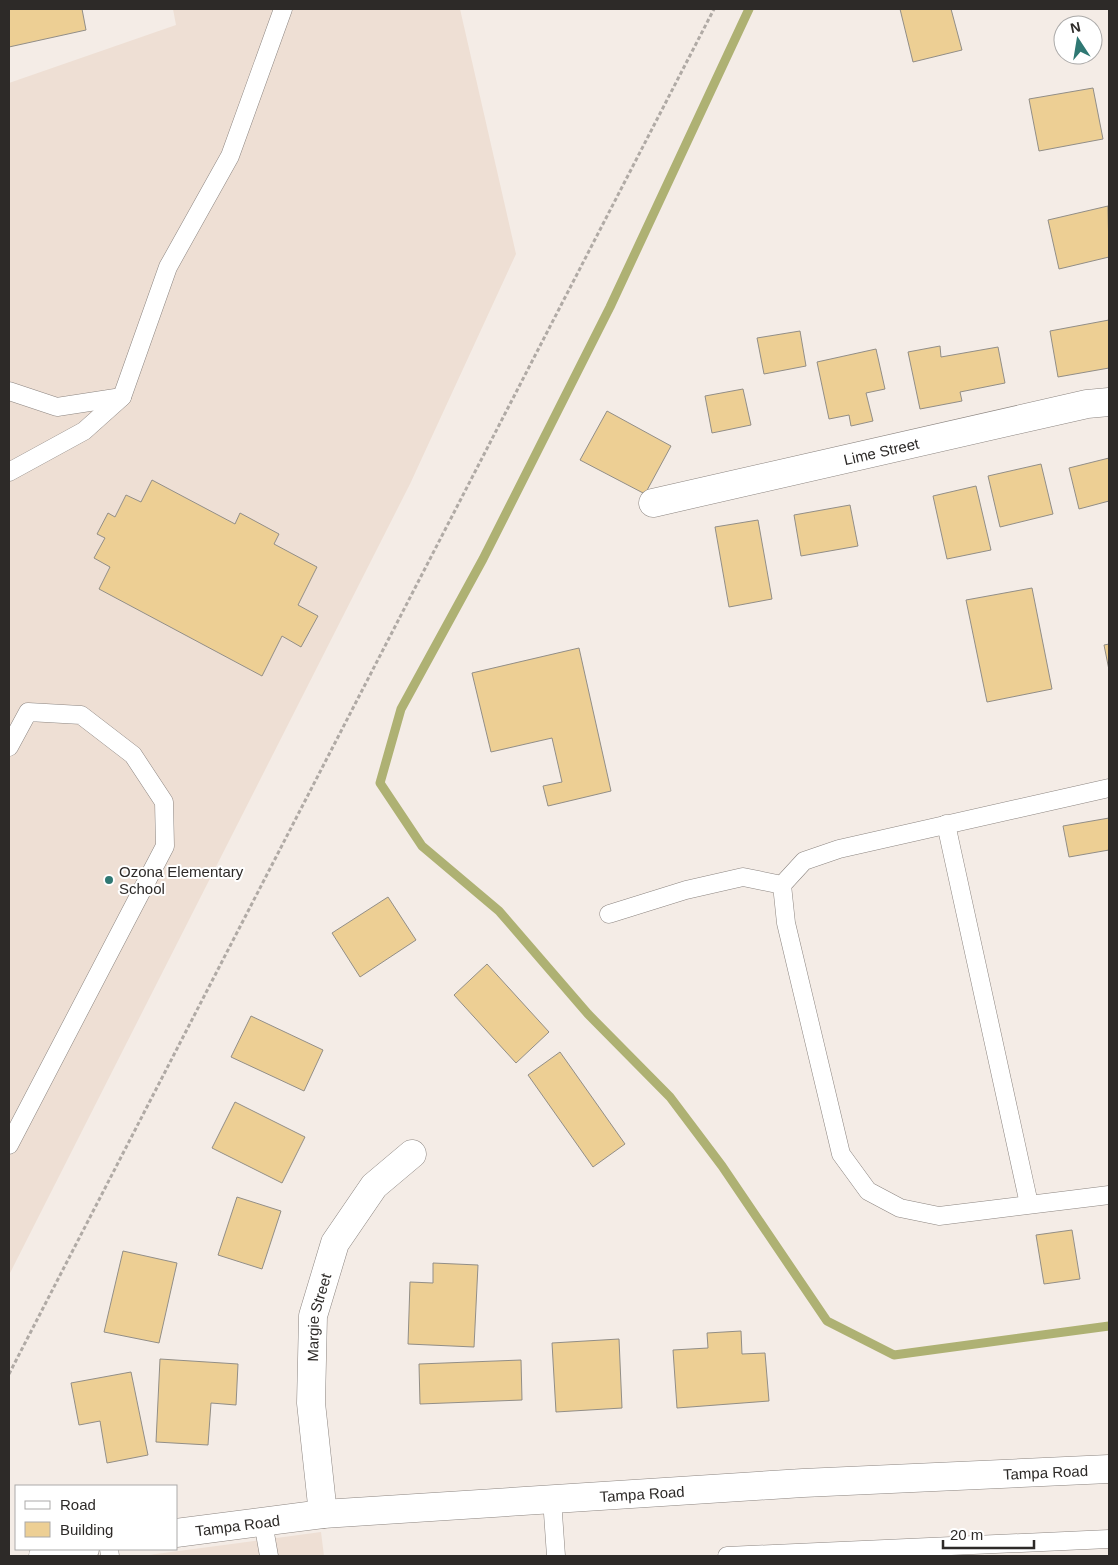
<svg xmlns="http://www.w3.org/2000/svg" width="1118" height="1565" font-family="Arial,sans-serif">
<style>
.built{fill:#eedfd4}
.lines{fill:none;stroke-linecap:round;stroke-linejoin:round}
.stream{stroke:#aeb173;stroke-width:9}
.building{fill:#edcf94;stroke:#928e87}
.service-casing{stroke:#8c8580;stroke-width:19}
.minor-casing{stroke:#8c8580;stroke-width:29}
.tertiary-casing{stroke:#8c8580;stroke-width:29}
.path{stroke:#b0aaa5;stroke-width:3;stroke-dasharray:4 2.5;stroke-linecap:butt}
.service{stroke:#fff;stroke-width:18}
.minor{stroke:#fff;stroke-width:28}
.tertiary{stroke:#fff;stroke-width:28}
.poi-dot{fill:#2f7873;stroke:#fff;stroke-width:2}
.labels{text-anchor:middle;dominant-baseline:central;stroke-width:4;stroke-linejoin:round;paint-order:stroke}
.street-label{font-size:15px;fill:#2d2a28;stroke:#fff}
.poi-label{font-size:15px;fill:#2d2a28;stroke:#fff;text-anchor:start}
</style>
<rect width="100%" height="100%" fill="#f4ece6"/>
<!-- built -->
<g class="built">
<path d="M173 9H460L516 254 410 484 9 1275V83L176 25Z"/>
<path d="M321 1532 324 1556H142L156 1554Z"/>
</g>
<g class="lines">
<!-- stream -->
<path class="stream" d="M749 9 610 307 483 559 401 709 380 783 422 846 499 911 588 1014 670 1097 722 1166 827 1321 894 1355 1109 1326"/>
</g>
<!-- building -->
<g class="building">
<path d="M9 9H82L86 30 9 47Z"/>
<path d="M900 9H953H951L962 50 913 62Z"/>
<path d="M1093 88 1103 139 1039 151 1029 99Z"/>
<path d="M1108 206 1109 257 1059 269 1048 220Z"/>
<path d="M1109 320V368L1058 377 1050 331Z"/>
<path d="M800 331 806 366 764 374 757 338Z"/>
<path d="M940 346 941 357 998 347 1005 383 960 392 962 401 920 409 908 352Z"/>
<path d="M876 349 885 389 866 393 873 421 851 426 849 415 829 419 817 362Z"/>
<path d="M743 389 751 425 712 433 705 396Z"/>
<path d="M607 411 671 446 645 494 580 460Z"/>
<path d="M1109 458V501L1079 509 1069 468Z"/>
<path d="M1041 464 1053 514 1000 527 988 476Z"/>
<path d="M152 480 235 524 240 513 279 534 274 544 317 567 298 605 318 616 301 647 282 636 262 676 99 589 110 567 94 558 105 538 97 534 108 513 115 517 126 495 141 502Z"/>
<path d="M976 486 991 550 947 559 933 496Z"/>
<path d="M850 505 858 546 801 556 794 515Z"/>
<path d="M758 520 772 599 729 607 715 527Z"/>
<path d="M1032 588 1052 689 987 702 966 600Z"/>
<path d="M1109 644V670L1104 645Z"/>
<path d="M579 648 611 791 548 806 543 786 562 782 552 738 491 752 472 673Z"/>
<path d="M1109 818V850L1069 857 1063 826Z"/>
<path d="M388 897 416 940 360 977 332 933Z"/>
<path d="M487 964 549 1032 516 1063 454 995Z"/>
<path d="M251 1016 323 1050 304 1091 231 1057Z"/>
<path d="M560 1052 625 1144 593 1167 528 1075Z"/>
<path d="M235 1102 305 1137 282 1183 212 1148Z"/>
<path d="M237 1197 281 1211 262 1269 218 1255Z"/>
<path d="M1072 1230 1080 1279 1044 1284 1036 1235Z"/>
<path d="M123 1251 177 1263 159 1343 104 1332Z"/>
<path d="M433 1263 478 1265 474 1347 408 1344 410 1282 433 1283Z"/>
<path d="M741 1331 742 1354 765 1353 769 1401 677 1408 673 1350 708 1348 707 1333Z"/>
<path d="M619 1339 622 1408 556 1412 552 1343Z"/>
<path d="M160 1359 238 1364 236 1405 211 1403 208 1445 156 1442Z"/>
<path d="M521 1360 522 1400 420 1404 419 1364Z"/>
<path d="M131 1372 148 1455 107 1463 100 1421 79 1425 71 1383Z"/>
</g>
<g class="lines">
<!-- service casing -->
<g class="service-casing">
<g id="service">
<path d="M9 391 57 407 122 397"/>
<path d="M9 472 84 431 122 397 168 267 230 156 283 9"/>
<path d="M9 747 28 712 81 715 133 755 164 802 165 846 9 1145"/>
<path d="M1109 788 839 849 804 861 782 885 786 923 841 1154 868 1191 900 1208 939 1216 1109 1195"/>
<path d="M946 824 1029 1204"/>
<path d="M609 914 686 890 743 877 782 885"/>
<path d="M552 1499 556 1556"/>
<path d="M263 1522 269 1556"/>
<path d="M109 1549 110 1556"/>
<path d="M727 1556 1109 1539"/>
</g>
</g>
<!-- minor casing -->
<g class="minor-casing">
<g id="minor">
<path id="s1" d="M653 503 1087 404 1109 402"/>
<path id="s2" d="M323 1514 311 1403 313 1316 335 1243 374 1186 412 1154"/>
</g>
</g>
<!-- tertiary casing -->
<g class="tertiary-casing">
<g id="tertiary">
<path id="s3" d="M176 1533 323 1514 803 1483 1109 1469"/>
<path d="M43 1556 85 1549"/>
</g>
</g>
<!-- path -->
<path class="path" d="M9 1374 714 9"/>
<!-- service -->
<use href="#service" class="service"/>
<!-- minor -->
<use href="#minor" class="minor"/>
<!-- tertiary -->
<use href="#tertiary" class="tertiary"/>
</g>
<!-- markers -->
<circle class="poi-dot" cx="109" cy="880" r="5"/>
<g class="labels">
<!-- street labels -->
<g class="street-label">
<text stroke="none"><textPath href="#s1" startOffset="234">Lime Street</textPath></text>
<text stroke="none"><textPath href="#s2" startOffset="198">Margie Street</textPath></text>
<text stroke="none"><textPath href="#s3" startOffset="872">Tampa Road</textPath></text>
<text stroke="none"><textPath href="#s3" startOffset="468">Tampa Road</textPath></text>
<text stroke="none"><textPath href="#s3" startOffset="62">Tampa Road</textPath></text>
</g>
<!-- poi labels -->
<g class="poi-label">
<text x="119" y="871">Ozona Elementary<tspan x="119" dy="17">School</tspan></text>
</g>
</g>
<!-- border -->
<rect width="1118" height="1565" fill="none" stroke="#2d2a28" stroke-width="20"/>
<!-- legend -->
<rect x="15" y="1485" width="162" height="65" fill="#ffffff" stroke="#abaaa9"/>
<rect x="25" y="1501" width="25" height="8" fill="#ffffff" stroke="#abaaa9"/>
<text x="60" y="1510" font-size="15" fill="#2d2a28">Road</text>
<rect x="25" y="1522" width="25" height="15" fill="#edcf94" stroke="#abaaa9"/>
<text x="60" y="1535" font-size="15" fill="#2d2a28">Building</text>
<!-- north arrow -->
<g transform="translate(1078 40) rotate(348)"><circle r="24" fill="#ffffff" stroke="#abaaa9"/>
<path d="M0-4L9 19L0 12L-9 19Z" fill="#2f7873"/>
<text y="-8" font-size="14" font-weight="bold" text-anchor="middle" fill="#2d2a28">N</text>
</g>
<!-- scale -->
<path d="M943 1540v8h91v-8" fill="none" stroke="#2d2a28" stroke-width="2.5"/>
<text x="950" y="1540" font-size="15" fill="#2d2a28" stroke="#ffffff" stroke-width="4" paint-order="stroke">20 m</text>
</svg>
